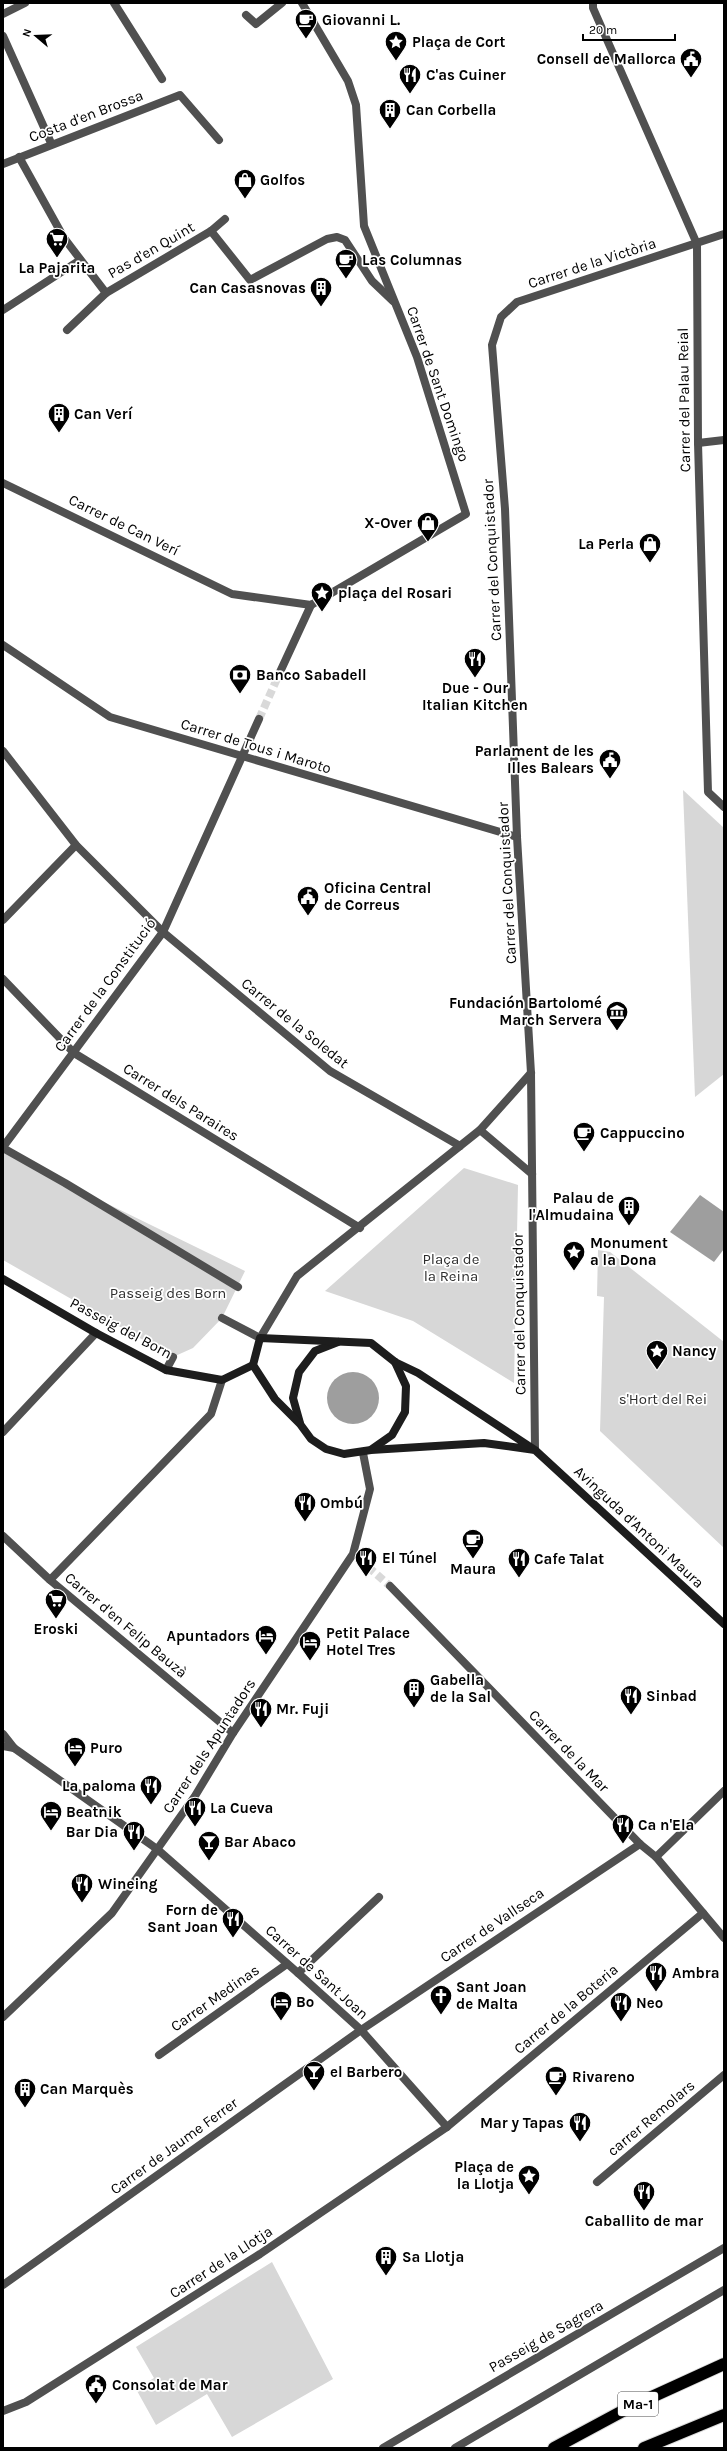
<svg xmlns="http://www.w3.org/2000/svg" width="727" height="2451" font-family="Karla,sans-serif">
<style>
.green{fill:#d7d7d7}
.water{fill:#9e9e9e}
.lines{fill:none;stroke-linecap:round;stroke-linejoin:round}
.street-tunnel{stroke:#d9d9d9;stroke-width:8;stroke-dasharray:8 4;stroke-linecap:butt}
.highway-casing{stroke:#dbdbdb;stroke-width:14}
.street{stroke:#505050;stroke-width:8}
.secondary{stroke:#1d1d1d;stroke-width:8}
.highway{stroke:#000;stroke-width:12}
.labels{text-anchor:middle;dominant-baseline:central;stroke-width:3.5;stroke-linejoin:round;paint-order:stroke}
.shield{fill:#fff;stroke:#4c4c4c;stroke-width:1}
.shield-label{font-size:14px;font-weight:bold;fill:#000}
.poi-label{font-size:15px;font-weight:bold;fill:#000;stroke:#fff;text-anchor:start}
.street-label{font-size:15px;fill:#000;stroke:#fff}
.park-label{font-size:15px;fill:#2e2e2e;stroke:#fff}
</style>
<rect width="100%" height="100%" fill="#fff"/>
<!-- green -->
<g class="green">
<path d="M683 790 724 828V1074L695 1097Z"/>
<path d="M3 1148 65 1183 245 1271 222 1318 193 1348 173 1357 3 1260Z"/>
<path d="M464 1168 518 1185 514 1383 413 1321 325 1291Z"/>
<path d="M598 1250 610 1252 724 1342V1548L600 1431 604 1297 597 1296Z"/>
<path d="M272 2262 333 2379 232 2437 207 2394 156 2425 136 2389 154 2378 136 2347Z"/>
</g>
<!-- water -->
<g class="water">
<path d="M700 1195 724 1212V1249L714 1262 670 1232Z"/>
<circle cx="353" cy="1398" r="26"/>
</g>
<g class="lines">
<!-- street-tunnel -->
<g class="street-tunnel">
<path d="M259 719 280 672"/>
<path d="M359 1559 390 1586"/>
</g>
<!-- highway casing -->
<g class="highway-casing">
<g id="highway">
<path d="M554 2448 632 2406 724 2364"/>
<path d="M644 2448 724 2415"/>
</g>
</g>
<!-- street -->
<g class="street">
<path d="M114 3 162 79"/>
<path d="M593 3V8L697 244 698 443 708 792 724 807"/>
<path d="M3 14 25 3"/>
<path d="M246 15 256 24 282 3"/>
<path d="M3 36 51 143"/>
<path d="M19 157 64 238 106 293 211 231 225 219"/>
<path d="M3 164 180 95 219 140"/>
<path d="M211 231 250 280 327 239 337 237 345 240 372 281 393 301"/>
<path d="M3 310 80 260"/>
<path d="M67 330 106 293"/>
<path d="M698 443 724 440"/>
<path d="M3 483 232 594 311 605 466 514 417 357 364 226 356 105 348 81 302 3"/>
<path d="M3 645 110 717 517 837"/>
<path d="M280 672 311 605"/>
<path d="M3 751 76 845 163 932 330 1071 460 1146"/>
<path d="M3 920 76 845"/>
<path d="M3 979 74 1053 360 1228"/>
<path d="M480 1130 532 1174"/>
<path d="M3 1147 163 932 259 719"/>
<path d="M3 1148 65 1183 238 1287"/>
<path d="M222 1318 260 1338 297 1276 480 1130 531 1073"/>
<path d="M166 1370 173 1357"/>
<path d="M3 1432 96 1333"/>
<path d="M535 1450 531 1073 517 837 505 509 492 345 501 317 517 302 724 234"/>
<path d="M3 1536 50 1580 233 1733"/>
<path d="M50 1580 211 1414 222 1380"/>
<path d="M390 1586 640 1844 656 1857 724 1938"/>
<path d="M3 1734 14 1748"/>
<path d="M3 1746 14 1748 157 1849 298 1973 361 2030 447 2127"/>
<path d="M656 1857 724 1791"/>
<path d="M298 1973 379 1897"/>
<path d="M3 2017 112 1913 195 1796 233 1733 353 1554 370 1489 363 1453"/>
<path d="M159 2055 287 1964"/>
<path d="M597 2182 724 2075"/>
<path d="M3 2285 361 2030 640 1844"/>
<path d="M3 2411 26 2402 260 2254 447 2127 703 1913"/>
<path d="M383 2448 724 2248"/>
<path d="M455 2448 724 2290"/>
</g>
<!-- secondary -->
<g class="secondary">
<path d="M3 1279 96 1333 166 1370 222 1380 253 1365"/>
<path d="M300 1423 293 1398 299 1372 315 1351 338 1342"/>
<path d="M372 1449 392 1435 405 1412 406 1386 395 1362"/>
<path d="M535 1450 484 1443 371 1450 344 1454 326 1449 311 1439 300 1424 275 1399 253 1365 260 1338 371 1343 395 1362 418 1373 535 1450 724 1624"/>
</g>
<!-- highway -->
<use href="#highway" class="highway"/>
</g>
<!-- icons -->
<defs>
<g id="cafe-pin" transform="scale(1.15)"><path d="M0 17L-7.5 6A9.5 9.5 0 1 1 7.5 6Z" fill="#000" stroke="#fff"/><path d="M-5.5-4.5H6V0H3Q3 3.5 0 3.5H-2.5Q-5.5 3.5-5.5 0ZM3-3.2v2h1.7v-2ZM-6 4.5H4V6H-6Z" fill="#fff"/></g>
<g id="sight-pin" transform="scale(1.15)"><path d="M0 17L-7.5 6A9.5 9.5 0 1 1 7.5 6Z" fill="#000" stroke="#fff"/><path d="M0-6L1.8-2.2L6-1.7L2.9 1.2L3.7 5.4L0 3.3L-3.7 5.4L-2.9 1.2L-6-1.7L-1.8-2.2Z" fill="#fff"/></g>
<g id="civic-pin" transform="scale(1.15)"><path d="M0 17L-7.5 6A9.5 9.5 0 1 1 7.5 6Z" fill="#000" stroke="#fff"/><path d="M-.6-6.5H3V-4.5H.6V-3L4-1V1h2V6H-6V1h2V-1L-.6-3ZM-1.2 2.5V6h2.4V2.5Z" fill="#fff"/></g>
<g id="restaurant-pin" transform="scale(1.15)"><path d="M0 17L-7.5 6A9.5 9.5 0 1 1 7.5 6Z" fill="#000" stroke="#fff"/><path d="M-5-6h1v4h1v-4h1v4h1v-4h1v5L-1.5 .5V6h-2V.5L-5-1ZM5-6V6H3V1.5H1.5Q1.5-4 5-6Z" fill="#fff"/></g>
<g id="building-pin" transform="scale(1.15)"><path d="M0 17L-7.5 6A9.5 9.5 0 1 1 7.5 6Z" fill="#000" stroke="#fff"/><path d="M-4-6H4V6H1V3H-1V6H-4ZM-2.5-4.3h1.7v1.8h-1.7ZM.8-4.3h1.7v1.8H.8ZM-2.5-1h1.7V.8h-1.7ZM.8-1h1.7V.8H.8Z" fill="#fff"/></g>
<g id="shop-pin" transform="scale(1.15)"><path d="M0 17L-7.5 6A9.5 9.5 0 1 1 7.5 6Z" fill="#000" stroke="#fff"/><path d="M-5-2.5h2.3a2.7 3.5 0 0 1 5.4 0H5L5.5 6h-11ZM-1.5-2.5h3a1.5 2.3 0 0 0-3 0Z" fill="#fff"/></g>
<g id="supermarket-pin" transform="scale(1.15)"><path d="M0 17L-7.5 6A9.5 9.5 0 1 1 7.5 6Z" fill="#000" stroke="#fff"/><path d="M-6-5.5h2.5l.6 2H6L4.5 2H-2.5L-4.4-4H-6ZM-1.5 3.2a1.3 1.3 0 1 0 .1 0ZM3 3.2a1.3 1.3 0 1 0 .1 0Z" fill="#fff"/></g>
<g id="bank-pin" transform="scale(1.15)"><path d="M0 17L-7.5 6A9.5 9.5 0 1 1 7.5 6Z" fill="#000" stroke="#fff"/><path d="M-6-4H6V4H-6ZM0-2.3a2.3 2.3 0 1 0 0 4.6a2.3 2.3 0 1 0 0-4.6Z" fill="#fff"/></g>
<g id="museum-pin" transform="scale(1.15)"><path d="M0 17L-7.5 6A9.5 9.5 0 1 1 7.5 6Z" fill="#000" stroke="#fff"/><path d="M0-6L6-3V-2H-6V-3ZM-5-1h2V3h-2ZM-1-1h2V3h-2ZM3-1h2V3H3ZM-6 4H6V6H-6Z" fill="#fff"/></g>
<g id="hotel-pin" transform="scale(1.15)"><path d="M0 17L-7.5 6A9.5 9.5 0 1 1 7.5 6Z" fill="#000" stroke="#fff"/><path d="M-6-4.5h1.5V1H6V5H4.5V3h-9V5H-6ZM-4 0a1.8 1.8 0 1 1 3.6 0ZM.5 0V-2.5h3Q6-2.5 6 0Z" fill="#fff"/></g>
<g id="bar-pin" transform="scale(1.15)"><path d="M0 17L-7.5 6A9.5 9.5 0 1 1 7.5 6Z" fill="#000" stroke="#fff"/><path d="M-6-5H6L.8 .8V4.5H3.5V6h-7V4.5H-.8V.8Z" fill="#fff"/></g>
<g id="church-pin" transform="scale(1.15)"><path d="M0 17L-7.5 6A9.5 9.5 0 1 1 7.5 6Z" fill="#000" stroke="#fff"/><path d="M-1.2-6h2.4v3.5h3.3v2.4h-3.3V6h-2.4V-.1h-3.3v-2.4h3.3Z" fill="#fff"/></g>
</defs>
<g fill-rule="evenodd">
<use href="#cafe-pin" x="306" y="20"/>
<use href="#sight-pin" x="396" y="42"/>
<use href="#civic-pin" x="691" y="59"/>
<use href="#restaurant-pin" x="410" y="75"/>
<use href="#building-pin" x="390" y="110"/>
<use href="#shop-pin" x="245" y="180"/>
<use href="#supermarket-pin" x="57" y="239"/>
<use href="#cafe-pin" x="346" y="260"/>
<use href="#building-pin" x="321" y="288"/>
<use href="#building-pin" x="59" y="414"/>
<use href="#shop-pin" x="428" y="523"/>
<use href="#shop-pin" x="650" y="544"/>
<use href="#sight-pin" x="322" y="593"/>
<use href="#restaurant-pin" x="475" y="659"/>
<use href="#bank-pin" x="240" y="675"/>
<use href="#civic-pin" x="610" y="760"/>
<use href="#civic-pin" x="308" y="897"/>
<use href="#museum-pin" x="617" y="1012"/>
<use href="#cafe-pin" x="584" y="1133"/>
<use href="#building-pin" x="629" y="1207"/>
<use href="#sight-pin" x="574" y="1252"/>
<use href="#sight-pin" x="657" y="1351"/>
<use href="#restaurant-pin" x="305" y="1503"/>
<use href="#cafe-pin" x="473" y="1540"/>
<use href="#restaurant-pin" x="366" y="1558"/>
<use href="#restaurant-pin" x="519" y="1559"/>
<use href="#supermarket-pin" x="56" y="1600"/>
<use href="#hotel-pin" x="266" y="1636"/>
<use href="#hotel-pin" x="310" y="1642"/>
<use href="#building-pin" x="414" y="1689"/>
<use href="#restaurant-pin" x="631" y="1696"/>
<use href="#restaurant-pin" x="261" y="1709"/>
<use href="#hotel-pin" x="75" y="1748"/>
<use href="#restaurant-pin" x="151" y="1786"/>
<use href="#restaurant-pin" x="195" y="1808"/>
<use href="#hotel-pin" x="51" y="1812"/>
<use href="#restaurant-pin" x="623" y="1825"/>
<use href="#restaurant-pin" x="134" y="1832"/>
<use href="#bar-pin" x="209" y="1842"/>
<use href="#restaurant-pin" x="82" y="1884"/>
<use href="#restaurant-pin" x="233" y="1919"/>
<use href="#restaurant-pin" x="656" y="1973"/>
<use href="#church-pin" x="441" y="1996"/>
<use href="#hotel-pin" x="281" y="2002"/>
<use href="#restaurant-pin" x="621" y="2003"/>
<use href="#bar-pin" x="314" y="2072"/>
<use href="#cafe-pin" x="556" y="2077"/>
<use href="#building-pin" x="25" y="2089"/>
<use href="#restaurant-pin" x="580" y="2123"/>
<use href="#sight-pin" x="529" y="2176"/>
<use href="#restaurant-pin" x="644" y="2192"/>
<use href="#building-pin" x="386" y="2257"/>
<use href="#civic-pin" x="96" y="2385"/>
</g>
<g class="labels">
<!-- shield labels -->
<rect class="shield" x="618" y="2392" width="40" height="24" rx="3"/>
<g class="shield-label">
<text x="638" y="2404">Ma-1</text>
</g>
<!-- poi labels -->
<g class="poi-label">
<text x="322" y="20">Giovanni L.</text>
<text x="412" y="42">Plaça de Cort</text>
<text x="676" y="59" text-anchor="end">Consell de Mallorca</text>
<text x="426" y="75">C'as Cuiner</text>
<text x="406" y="110">Can Corbella</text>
<text x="260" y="180">Golfos</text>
<text x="362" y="260">Las Columnas</text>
<text x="57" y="268" text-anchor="middle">La Pajarita</text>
<text x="306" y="288" text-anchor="end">Can Casasnovas</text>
<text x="74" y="414">Can Verí</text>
<text x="412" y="523" text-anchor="end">X-Over</text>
<text x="634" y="544" text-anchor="end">La Perla</text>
<text x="338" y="593">plaça del Rosari</text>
<text x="256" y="675">Banco Sabadell</text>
<text x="475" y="688" text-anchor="middle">Due - Our<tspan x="475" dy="17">Italian Kitchen</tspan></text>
<text x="594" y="751" text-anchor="end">Parlament de les<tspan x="594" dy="17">Illes Balears</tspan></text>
<text x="324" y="888">Oficina Central<tspan x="324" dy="17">de Correus</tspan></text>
<text x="602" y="1003" text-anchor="end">Fundación Bartolomé<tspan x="602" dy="17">March Servera</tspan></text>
<text x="600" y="1133">Cappuccino</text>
<text x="614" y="1198" text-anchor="end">Palau de<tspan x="614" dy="17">l'Almudaina</tspan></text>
<text x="590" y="1243">Monument<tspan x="590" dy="17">a la Dona</tspan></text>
<text x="672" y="1351">Nancy</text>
<text x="320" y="1503">Ombú</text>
<text x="382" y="1558">El Túnel</text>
<text x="534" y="1559">Cafe Talat</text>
<text x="473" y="1569" text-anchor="middle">Maura</text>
<text x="56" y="1629" text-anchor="middle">Eroski</text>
<text x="326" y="1633">Petit Palace<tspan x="326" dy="17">Hotel Tres</tspan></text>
<text x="250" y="1636" text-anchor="end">Apuntadors</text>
<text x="430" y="1680">Gabella<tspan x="430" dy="17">de la Sal</tspan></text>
<text x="646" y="1696">Sinbad</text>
<text x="276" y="1709">Mr. Fuji</text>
<text x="90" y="1748">Puro</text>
<text x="136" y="1786" text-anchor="end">La paloma</text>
<text x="210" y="1808">La Cueva</text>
<text x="66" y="1812">Beatnik</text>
<text x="638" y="1825">Ca n'Ela</text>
<text x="118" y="1832" text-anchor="end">Bar Dia</text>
<text x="224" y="1842">Bar Abaco</text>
<text x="98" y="1884">Wineing</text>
<text x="218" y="1910" text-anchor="end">Forn de<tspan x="218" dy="17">Sant Joan</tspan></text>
<text x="672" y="1973">Ambra</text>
<text x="456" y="1987">Sant Joan<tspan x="456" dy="17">de Malta</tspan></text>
<text x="296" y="2002">Bo</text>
<text x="636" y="2003">Neo</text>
<text x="330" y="2072">el Barbero</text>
<text x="572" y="2077">Rivareno</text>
<text x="40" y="2089">Can Marquès</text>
<text x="564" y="2123" text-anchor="end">Mar y Tapas</text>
<text x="514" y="2167" text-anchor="end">Plaça de<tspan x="514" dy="17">la Llotja</tspan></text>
<text x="644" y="2221" text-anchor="middle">Caballito de mar</text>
<text x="402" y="2257">Sa Llotja</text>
<text x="112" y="2385">Consolat de Mar</text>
</g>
<!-- street labels -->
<g class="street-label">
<text transform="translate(86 116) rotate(-21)">Costa d'en Brossa</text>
<text transform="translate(151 250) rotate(-30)">Pas d'en Quint</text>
<text transform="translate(592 263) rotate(-18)">Carrer de la Victòria</text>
<text transform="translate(438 384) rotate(71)">Carrer de Sant Domingo</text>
<text transform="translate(684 400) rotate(-91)">Carrer del Palau Reial</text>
<text transform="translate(124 525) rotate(26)">Carrer de Can Verí</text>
<text transform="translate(492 560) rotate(-93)">Carrer del Conquistador</text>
<text transform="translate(256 746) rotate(17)">Carrer de Tous i Maroto</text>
<text transform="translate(507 883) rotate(-93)">Carrer del Conquistador</text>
<text transform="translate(105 985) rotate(-54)">Carrer de la Constitució</text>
<text transform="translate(295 1023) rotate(39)">Carrer de la Soledat</text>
<text transform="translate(181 1102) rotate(32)">Carrer dels Paraires</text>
<text transform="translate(519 1314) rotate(-91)">Carrer del Conquistador</text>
<text transform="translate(121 1328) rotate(28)">Passeig del Born</text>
<text transform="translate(639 1527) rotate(43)">Avinguda d'Antoni Maura</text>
<text transform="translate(126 1625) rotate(40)">Carrer d'en Felip Bauzà</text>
<text transform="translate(209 1746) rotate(-57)">Carrer dels Apuntadors</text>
<text transform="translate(569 1751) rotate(46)">Carrer de la Mar</text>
<text transform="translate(492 1925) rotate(-34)">Carrer de Vallseca</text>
<text transform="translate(317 1972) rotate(42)">Carrer de Sant Joan</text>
<text transform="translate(215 1998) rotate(-35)">Carrer Medinas</text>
<text transform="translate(566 2009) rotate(-40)">Carrer de la Boteria</text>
<text transform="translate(651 2118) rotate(-40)">carrer Remolars</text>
<text transform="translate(174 2146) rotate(-36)">Carrer de Jaume Ferrer</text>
<text transform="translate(221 2262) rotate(-33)">Carrer de la Llotja</text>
<text transform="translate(546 2336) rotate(-30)">Passeig de Sagrera</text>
</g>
<!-- park labels -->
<g class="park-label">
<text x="451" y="1259">Plaça de<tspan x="451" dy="17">la Reina</tspan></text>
<text x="168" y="1293">Passeig des Born</text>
<text x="663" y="1399">s'Hort del Rei</text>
</g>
</g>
<!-- border -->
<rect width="727" height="2451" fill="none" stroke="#000000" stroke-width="8"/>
<!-- north arrow -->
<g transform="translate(36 36) rotate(289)" stroke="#ffffff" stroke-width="3" paint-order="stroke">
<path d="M0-3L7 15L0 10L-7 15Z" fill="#000000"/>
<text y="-6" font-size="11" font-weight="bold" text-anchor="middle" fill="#000000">N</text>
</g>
<!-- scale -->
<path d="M583 34v6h92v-6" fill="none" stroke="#000000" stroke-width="2"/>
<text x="589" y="34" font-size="12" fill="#000000" stroke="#ffffff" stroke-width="3" paint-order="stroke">20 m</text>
</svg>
